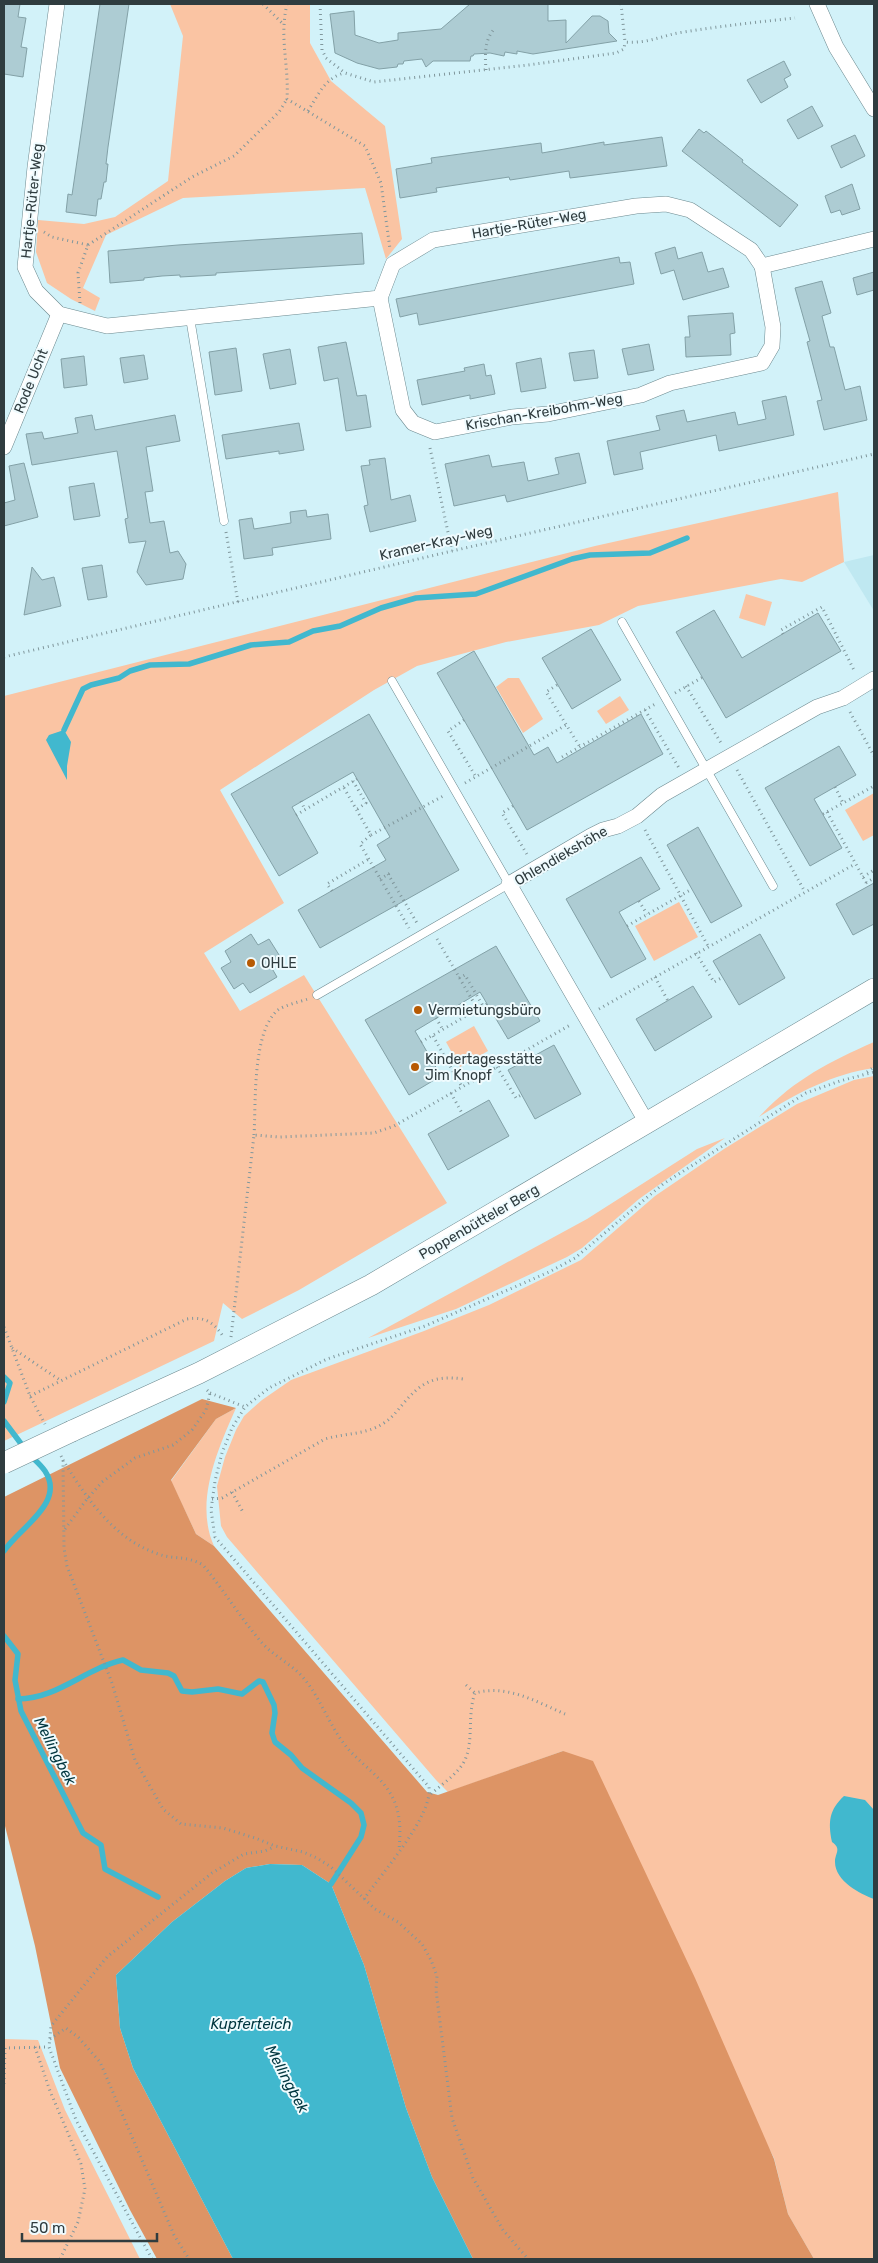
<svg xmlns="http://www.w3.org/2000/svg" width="878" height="2263" font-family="Rubik,sans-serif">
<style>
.built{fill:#bfe8f1}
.green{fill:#fac4a3}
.forest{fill:#dd9465}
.water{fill:#41b8ce}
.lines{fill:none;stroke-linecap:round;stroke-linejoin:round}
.stream{stroke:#41b8ce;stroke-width:5.5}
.building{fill:#adccd3;stroke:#83a1a7}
.lane-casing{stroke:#6c898f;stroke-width:9}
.street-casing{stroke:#6c898f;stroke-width:16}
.secondary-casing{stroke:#6c898f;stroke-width:22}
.path{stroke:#80979c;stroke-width:3;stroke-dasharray:1 4;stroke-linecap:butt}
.lane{stroke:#fff;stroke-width:8}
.street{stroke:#fff;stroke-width:15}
.secondary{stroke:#fff;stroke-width:21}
.secondary-bridge-casing{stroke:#6c898f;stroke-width:22;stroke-linecap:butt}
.secondary-bridge{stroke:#fff;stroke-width:21}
.poi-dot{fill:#b75a03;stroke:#effbfe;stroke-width:2}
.labels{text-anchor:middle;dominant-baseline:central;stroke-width:4;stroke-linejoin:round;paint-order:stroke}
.street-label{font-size:14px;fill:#2f3c3f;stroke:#effbfe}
.poi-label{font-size:14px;fill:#2f3c3f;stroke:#effbfe;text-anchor:start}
.water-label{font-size:15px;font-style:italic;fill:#00363f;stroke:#effbfe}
</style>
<rect width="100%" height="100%" fill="#d2f2f9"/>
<!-- built -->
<path class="built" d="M874 555V611L844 562Z"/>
<!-- green -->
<g class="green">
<path d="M170 4H310V43L331 81 385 126 402 239 386 259 365 188 183 198 106 235 83 288 100 298 95 311 71 299 47 283 36 252 38 220 84 224 115 217 168 181 183 36Z"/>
<path d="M838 492 844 562 802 582 781 579 638 606 599 625 506 642 417 666 374 690 220 790 284 903 204 953 240 1011 304 975 447 1203 299 1290 242 1319 223 1303 214 1341 4 1441V696L595 546Z"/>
<path d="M746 594 772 602 765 626 739 618Z"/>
<path d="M508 678H519L543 719 523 733 496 687Z"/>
<path d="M620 696 629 710 606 724 597 711Z"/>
<path d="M874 793V835L863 841 845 810Z"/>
<path d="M679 902 698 937 654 961 635 926Z"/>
<path d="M474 1026 488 1051 460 1067 446 1042Z"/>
<path d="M874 1042V1068C832 1074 795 1094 759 1117 793 1080 829 1062 874 1042Z"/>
<path d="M874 1076V2259H814L788 2214 774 2158 563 1751 448 1792 436 1780 227 1537 221 1526 217 1486 225 1457 236 1430 244 1416 262 1400 291 1380 424 1331 489 1305 581 1260 655 1196 724 1149 797 1104 854 1080Z"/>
<path d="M725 1138 639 1199 582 1248 567 1257 456 1309 368 1338 587 1219 697 1149Z"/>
<path d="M236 1408C218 1449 194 1502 214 1546L196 1534 171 1481 216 1419Z"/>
<path d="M4 2039 38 2040 65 2110 140 2259H4Z"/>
</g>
<!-- forest -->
<path class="forest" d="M202 1399 236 1408 216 1419 171 1480 196 1534 214 1546 427 1792 438 1795 563 1751 593 1761 695 1978 774 2159 788 2214 814 2259H473L432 2177 406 2108 364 1965 331 1884 302 1865 270 1864 246 1868 225 1881 172 1922 116 1975 120 2028 133 2068 233 2259H157L130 2210 60 2068 35 1946 4 1822V1497Z"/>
<!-- water -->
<g class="water">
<path d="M64 730 71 742 67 766V780L46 740 49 735Z"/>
<path d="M844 1796 865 1800 874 1810V1899C860 1894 835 1881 835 1862 835 1853 842 1849 832 1842 828 1822 829 1810 844 1796Z"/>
<path d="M270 1864 302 1865 331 1884 364 1965 406 2108 432 2177 473 2259H233L133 2068 120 2028 116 1975 172 1922 225 1881 246 1868Z"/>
</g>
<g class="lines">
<!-- stream -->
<g class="stream">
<path d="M64 730 83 689 91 685 119 678 130 671 150 665 189 664 251 645 289 642 313 631 340 626 381 608 416 598 476 594 572 559 590 555 650 553 687 538"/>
<path d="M4 1377 10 1383 4 1402"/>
<path d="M4 1421 25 1449"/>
<path d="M4 1551C19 1528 66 1503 45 1471 41 1465 36 1461 31 1456"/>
<path d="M4 1636 18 1654 15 1680 21 1711 83 1833 101 1845 105 1869 158 1897"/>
<path d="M18 1699C57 1699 86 1668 123 1660L141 1670 168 1673 174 1676 182 1691 192 1692 218 1689 242 1694 259 1681 263 1682 274 1705 275 1713 272 1733 275 1742 291 1755 302 1768 351 1803 361 1813 364 1825 361 1837 331 1884"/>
</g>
</g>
<!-- building -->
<g class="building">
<path d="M4 4H20L18 17 26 18 21 47 27 48 23 77 4 74Z"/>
<path d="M100 4H129L108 147 106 164H108L106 182H104L101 199H98L96 216 66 212 68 194 72 195Z"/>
<path d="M470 4H548V21L566 20V43L592 16H600L608 21 609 33 617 41 533 54 517 51V54L505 52 504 56 490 53 474 54 473 56H471L470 61H433L426 67 422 59 404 61 403 64H398L397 67 379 69 357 63 335 53 330 14 354 11 355 35 379 43 398 40V33L441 29Z"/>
<path d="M784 61 791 75 784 79 788 87 761 103 747 80Z"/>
<path d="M812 106 823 126 798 139 787 120Z"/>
<path d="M699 129 704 133 706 131 743 160 742 162 798 205 780 227 682 151Z"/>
<path d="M855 135 865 156 841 168 831 146Z"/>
<path d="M662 137 667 166 570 178 569 171 510 180 509 177 436 188 437 192 400 198 396 169 432 163 431 158 541 143 542 153 604 142V145Z"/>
<path d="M852 184 860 209 842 215 840 210 831 213 825 196Z"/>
<path d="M362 233 364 264 216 273V275L180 277V275L162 276 144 278V280L110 283 108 251 178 245Z"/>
<path d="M675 247 678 259 702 252 708 272 723 268 729 287 683 300 674 270 661 274 655 253Z"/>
<path d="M619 257 620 263 630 262 634 284 419 325 417 313 400 317 396 299Z"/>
<path d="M874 272V290L857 295 853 278Z"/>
<path d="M822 281 831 313 822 316 830 347H834L845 390 860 386 867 420 824 430 817 401 822 400 807 342 810 341 795 288Z"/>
<path d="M733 313 735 333 730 334 731 355 686 357 685 337H690L688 316Z"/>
<path d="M346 342 357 396 366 395 371 427 346 431 338 378 324 381 318 347Z"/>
<path d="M649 344 654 370 628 375 622 349Z"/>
<path d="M236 348 242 391 215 395 209 352Z"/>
<path d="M290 349 296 384 270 389 263 354Z"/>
<path d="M594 350 598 378 574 381 569 353Z"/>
<path d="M144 355 148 379 124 383 120 358Z"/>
<path d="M84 356 87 385 64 388 61 359Z"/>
<path d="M541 358 546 388 521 392 516 363Z"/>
<path d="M484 364 486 376 491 375 495 394 470 399V395L422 405 417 380 465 371 464 368Z"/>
<path d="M786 396 794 435 719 451 716 435 640 452 643 469 614 475 607 441 660 430 656 416 684 410 687 422 735 412 738 425 766 419 762 401Z"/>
<path d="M92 415 95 430 175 415 180 441 146 447 153 491 145 492 150 523 164 521 170 553 178 551 186 564 183 579 146 585 137 572 146 541 129 543 125 519 128 518 117 451 32 465 26 434 42 432 44 439 78 433 75 418Z"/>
<path d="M299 423 304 450 279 454V451L226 459 222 435Z"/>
<path d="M579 453 586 483 507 502 505 495 454 506 445 464 489 455 492 467 524 462 528 481 559 474 555 458Z"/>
<path d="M385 458 391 500 410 495 416 521 370 532 364 506 368 505 361 466 370 465 369 460Z"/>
<path d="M24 463 38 517 4 526V503L15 500 9 466Z"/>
<path d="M94 483 100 516 74 520 69 487Z"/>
<path d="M306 510 307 517 328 514 331 539 272 548 273 555 244 559 239 520 252 518 254 529 291 523 290 512Z"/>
<path d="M102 565 107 597 88 600 82 568Z"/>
<path d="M32 567 42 580 54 577 61 606 24 615Z"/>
<path d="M714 610 742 658 818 613 841 651 726 718 676 632Z"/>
<path d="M591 629 621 680 572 709 542 658Z"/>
<path d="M474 651 534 755 548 747 557 763 641 714 663 754 527 830 437 673Z"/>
<path d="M369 714 459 870 320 948 298 910 386 860 377 845 390 837 353 772 292 807 318 853 279 876 231 794Z"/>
<path d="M839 746 856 775 814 799 842 848 810 866 765 788Z"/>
<path d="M698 827 742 906 711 923 667 845Z"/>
<path d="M641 857 660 889 619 912 646 959 611 978 566 899Z"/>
<path d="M874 883V924L853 935 836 904Z"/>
<path d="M251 934 258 945 269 939 281 958 270 965 277 977 250 993 243 983 234 989 221 968 231 962 225 951Z"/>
<path d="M760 934 785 978 739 1005 713 961Z"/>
<path d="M496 946 540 1021 508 1039 480 992 415 1031 441 1076 409 1095 365 1020Z"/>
<path d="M693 986 712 1017 655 1051 636 1019Z"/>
<path d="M554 1045 581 1094 535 1119 508 1070Z"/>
<path d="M489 1100 509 1136 448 1170 428 1134Z"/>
</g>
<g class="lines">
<!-- lane casing -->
<g class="lane-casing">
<g id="lane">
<path d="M190 318 224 521"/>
<path d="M622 622 773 886"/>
<path d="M317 995 509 884 392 681"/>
</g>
</g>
<!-- street casing -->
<g class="street-casing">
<g id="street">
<path d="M57 4 35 167 25 267 36 291 59 314 107 326 380 298 393 264 433 240 636 206 666 204 690 210 751 250 762 266 874 239"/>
<path d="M817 4 836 47 874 109"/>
<path d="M380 298 403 410 413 423 435 432 512 417 548 414 641 395 670 383 762 363 772 346 773 327 762 266"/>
<path d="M4 447 59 314"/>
<path d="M647 1123 509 884 591 836 603 830 618 826 637 816 662 795 817 707 843 698 874 679"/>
</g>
</g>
<!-- secondary casing -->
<g class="secondary-casing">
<path id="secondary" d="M72 1431 199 1373 371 1285 874 989"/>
</g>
<!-- path -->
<g class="path">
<path d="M263 4 282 23"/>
<path d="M287 4C279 39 289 63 287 99L365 146 381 183 390 249"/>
<path d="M320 4 322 50 326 58 345 73 374 82 528 65 616 53 624 49 625 42"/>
<path d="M621 4 625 42C649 44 662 35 684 32 721 26 758 22 795 18"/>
<path d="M486 70C485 55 484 40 495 28"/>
<path d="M308 111C318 95 325 78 344 73"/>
<path d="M44 232 52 237 88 245"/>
<path d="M80 303 78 273 88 245 192 177 234 156 279 112 287 99"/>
<path d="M430 448 452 551"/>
<path d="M226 532 238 602"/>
<path d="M783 634 781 630 822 607 855 672"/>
<path d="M4 657 452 551 874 454"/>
<path d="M557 685 546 692 580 747"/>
<path d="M686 686 721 743"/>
<path d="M675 693 703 677"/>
<path d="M645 710 679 768"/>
<path d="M850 712 874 756"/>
<path d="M464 720 448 731 476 777"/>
<path d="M562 757 657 703"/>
<path d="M737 770 805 892"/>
<path d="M353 781 366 803 356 810"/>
<path d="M465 783 566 725"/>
<path d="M835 787 843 803"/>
<path d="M344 788 371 835 360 844 409 928"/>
<path d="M301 801 305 810"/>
<path d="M513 806 502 813 528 856"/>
<path d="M827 812 868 886"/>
<path d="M823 814 874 786"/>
<path d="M296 815 357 779"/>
<path d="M645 830 708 946"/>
<path d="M371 835 445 795"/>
<path d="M388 874 417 923"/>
<path d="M863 877 874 870"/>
<path d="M380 879 392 872"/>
<path d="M866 883 874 878"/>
<path d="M332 891 327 884 369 859"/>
<path d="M639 901 647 914"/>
<path d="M627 926 692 889"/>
<path d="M437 939 478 1010"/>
<path d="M696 953 714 982 723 977"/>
<path d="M655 977 668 1001"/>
<path d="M459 978 465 975 483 1006"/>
<path d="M599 1009 855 864"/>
<path d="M436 1018 443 1030"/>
<path d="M433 1036 462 1087"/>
<path d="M421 1042 487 1004"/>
<path d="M497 1067 516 1098 521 1095"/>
<path d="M867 1072 874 1067"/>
<path d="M451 1093 463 1115"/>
<path d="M254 1135C256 1104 252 1031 278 1010 285 1005 299 1002 308 999"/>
<path d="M4 1327 30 1396 45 1424"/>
<path d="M231 1337 254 1135 279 1137 374 1133 394 1126 572 1024"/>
<path d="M12 1348 60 1380"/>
<path d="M210 1393 245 1407"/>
<path d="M30 1396 187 1319C205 1316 215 1323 224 1338"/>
<path d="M61 1456 63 1460 64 1548 67 1566 112 1683 135 1760 163 1809 181 1824 223 1828 255 1838 275 1846 303 1852 317 1858 331 1867 375 1909 398 1922 422 1944 431 1960 437 1976 436 1990 452 2118 473 2178 503 2230 528 2259"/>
<path d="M63 1460C87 1499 114 1539 158 1554 175 1560 186 1555 203 1565 224 1590 241 1619 263 1644 276 1658 294 1665 306 1681 323 1703 331 1730 350 1751 368 1770 390 1783 397 1809 401 1823 400 1837 399 1851"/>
<path d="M232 1492 244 1514"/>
<path d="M212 1499 222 1498 325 1439C345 1433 366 1435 384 1423 392 1418 397 1411 403 1404 421 1382 435 1375 463 1379"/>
<path d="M65 1529 87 1499 102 1482 135 1458 173 1445 192 1430 206 1410 210 1393 207 1390"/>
<path d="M466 1685 475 1693"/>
<path d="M431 1794C442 1784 458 1774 465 1760 474 1739 467 1715 475 1693 507 1684 537 1702 565 1714"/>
<path d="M364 1899C381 1874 433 1816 429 1787L215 1537 211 1510 215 1481 222 1453 232 1428 245 1407 269 1388 327 1359 425 1326 549 1272 575 1258 663 1184 806 1093 840 1081 874 1072"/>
<path d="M50 2039 66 2028 79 2038 100 2062 174 2235 189 2259"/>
<path d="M35 2047 50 2091 81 2164 85 2189 78 2222 60 2259"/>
<path d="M4 2048 49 2047"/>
<path d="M4 2084 5 2048"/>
<path d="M152 2259 76 2120 49 2047 51 2026 107 1957 212 1873 244 1854 265 1851 274 1847"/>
</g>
<!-- lane -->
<use href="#lane" class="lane"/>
<!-- street -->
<use href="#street" class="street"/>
<!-- secondary -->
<use href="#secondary" class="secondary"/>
<!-- secondary-bridge casing -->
<g class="secondary-bridge-casing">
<path id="secondary-bridge" d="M4 1463 72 1431"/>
</g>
<!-- secondary-bridge -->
<use href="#secondary-bridge" class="secondary-bridge"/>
</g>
<!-- markers -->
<g class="poi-dot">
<circle cx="251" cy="963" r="5"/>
<circle cx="418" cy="1010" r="5"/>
<circle cx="415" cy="1067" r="5"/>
</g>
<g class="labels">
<!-- street labels -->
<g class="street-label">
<text transform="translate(32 201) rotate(-84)">Hartje-Rüter-Weg</text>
<text transform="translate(529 224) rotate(-10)">Hartje-Rüter-Weg</text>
<text transform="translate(31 381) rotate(-68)">Rode Ucht</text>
<text transform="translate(544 412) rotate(-10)">Krischan-Kreibohm-Weg</text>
<text transform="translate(436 543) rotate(-13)">Kramer-Kray-Weg</text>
<text transform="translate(561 856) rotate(-30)">Ohlendiekshöhe</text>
<text transform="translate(479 1222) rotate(-30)">Poppenbütteler Berg</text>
</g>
<!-- poi labels -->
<g class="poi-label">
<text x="261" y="963">OHLE</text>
<text x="428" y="1010">Vermietungsbüro</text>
<text x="425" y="1059">Kindertagesstätte<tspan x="425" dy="16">Jim Knopf</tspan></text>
</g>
<!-- water labels -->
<g class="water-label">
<text transform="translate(55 1751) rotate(63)">Mellingbek</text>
<text x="251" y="2024">Kupferteich</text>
<text transform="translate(287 2079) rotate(62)">Mellingbek</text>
</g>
</g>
<!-- border -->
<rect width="878" height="2263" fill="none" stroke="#2f3c3f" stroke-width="10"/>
<!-- scale -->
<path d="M22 2233v8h135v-8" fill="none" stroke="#2f3c3f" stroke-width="2.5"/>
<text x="30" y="2233" font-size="15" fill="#2f3c3f" stroke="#effbfe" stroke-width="4" paint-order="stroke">50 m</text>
</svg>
